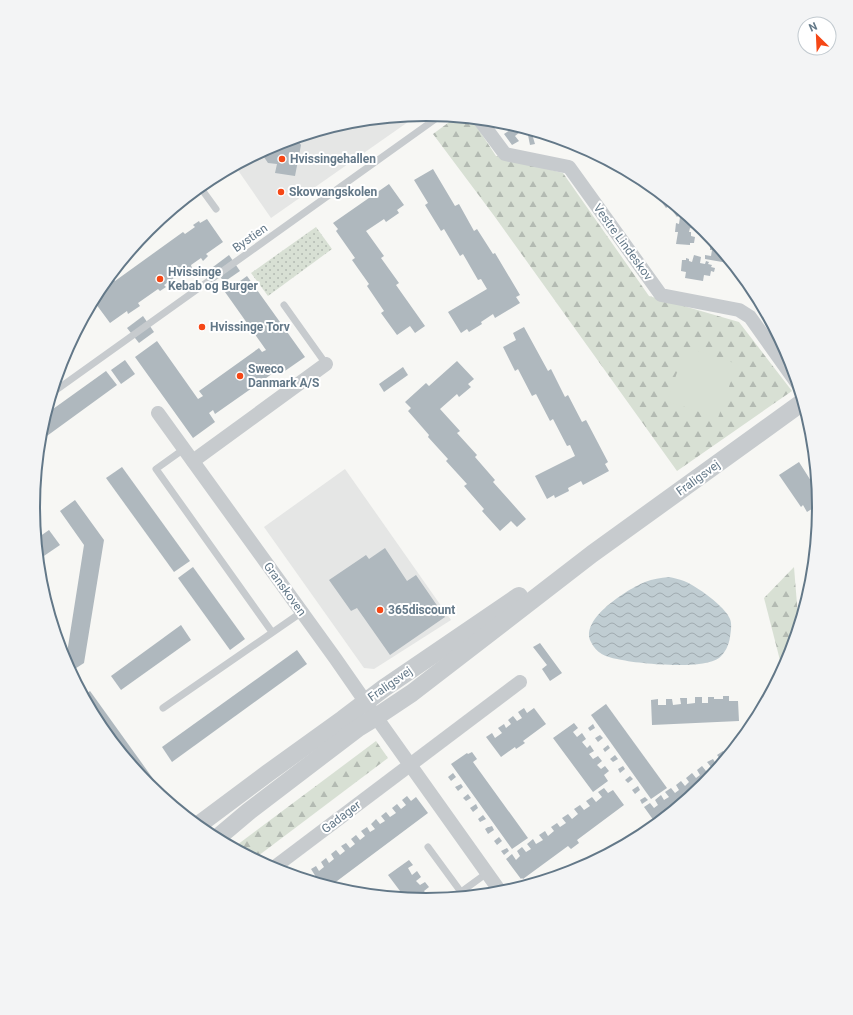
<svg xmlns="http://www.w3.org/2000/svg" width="853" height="1015" font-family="Roboto,sans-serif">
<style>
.built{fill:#e5e6e5}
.forest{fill:url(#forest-firs)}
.park{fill:url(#park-dots)}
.pitch{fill:#d8e0d4}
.water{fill:url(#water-waves)}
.building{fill:#afb8be}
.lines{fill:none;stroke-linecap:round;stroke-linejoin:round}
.service{stroke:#c7cbce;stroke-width:7}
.minor{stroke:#c7cbce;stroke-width:14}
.tertiary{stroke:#c7cbce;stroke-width:18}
.poi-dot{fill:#f54716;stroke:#fff;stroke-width:1.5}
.labels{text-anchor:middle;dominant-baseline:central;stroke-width:4;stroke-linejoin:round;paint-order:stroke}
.poi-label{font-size:12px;font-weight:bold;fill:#637888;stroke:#fff;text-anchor:start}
.street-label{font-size:12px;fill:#637888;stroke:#fff}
.rim{fill:none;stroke:#637888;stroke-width:2}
</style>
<defs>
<pattern id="forest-firs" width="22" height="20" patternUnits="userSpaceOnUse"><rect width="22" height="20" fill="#d8e0d4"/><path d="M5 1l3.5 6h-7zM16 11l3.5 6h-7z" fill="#b3bab2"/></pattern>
<pattern id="park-dots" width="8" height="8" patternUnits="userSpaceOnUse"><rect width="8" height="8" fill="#d8e0d4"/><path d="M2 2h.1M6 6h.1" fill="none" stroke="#b3bab2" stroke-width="1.8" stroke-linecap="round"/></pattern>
<pattern id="water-waves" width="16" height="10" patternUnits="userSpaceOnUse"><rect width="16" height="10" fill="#c0cdd2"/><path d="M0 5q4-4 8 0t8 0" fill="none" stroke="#a0abb0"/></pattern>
</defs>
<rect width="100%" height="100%" fill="#f7f7f4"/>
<!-- built -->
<g class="built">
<path d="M418 115 271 218 235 166 276 144 350 122Z"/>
<path d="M345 469 451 620 374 669 364 668 264 527Z"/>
</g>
<!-- forest -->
<g class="forest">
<path d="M456 117 471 118 496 156 563 173 649 296 739 322 792 391 677 471 495 217 433 134Z"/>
<path d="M794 567 799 629 790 658 783 672 764 598Z"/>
<path d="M376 741 388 758 254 859 233 848Z"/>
</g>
<!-- park -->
<path class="park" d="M316 227 332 249 268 296 251 273Z"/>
<!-- pitch -->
<path class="pitch" d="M686 347 737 364 718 418 667 401Z"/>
<!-- water -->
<path class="water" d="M669 577C674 578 679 579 684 581 695 585 726 607 730 619 732 624 731 631 730 637 729 645 725 653 719 658 703 670 638 664 617 659 606 657 596 653 591 642 579 619 628 589 645 582 653 579 660 578 669 577Z"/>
<!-- building -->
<g class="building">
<path d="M516 126 525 128 515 136 519 141 512 145 504 134Z"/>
<path d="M532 134 535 144 530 145 528 135Z"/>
<path d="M296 138 301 145 295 176 275 173 277 164 268 163 262 154 260 156 258 153 276 144Z"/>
<path d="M433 169 455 206 459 204 474 231 477 229 493 254 495 253 520 295 516 297 520 303 495 318 493 314 481 322 482 324 469 332 467 329 461 333 448 312 487 289 481 279 478 280 463 254 460 256 444 229 441 231 425 205 428 203 414 180Z"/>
<path d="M389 184 404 205 397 210 399 213 386 222 384 219 366 231 384 256 381 258 399 283 396 285 425 326 415 333 410 326 397 335 381 313 384 311 367 286 369 284 352 260 355 258 336 231 338 229 333 223Z"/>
<path d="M658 191 693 220V224L697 225 696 229 690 228 689 232H691V236L695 237 694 243H690V245L676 244 678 232H675L676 223 679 224 680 217 679 215 677 217 669 206 666 208 655 193Z"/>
<path d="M207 219 223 242 206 254 208 256 203 261 201 258 191 265 192 268 187 272 185 270 164 285 166 287 160 291 158 289 138 303 140 306 128 314 127 311 110 323 93 300 99 289 111 275 115 281 183 232 185 234 195 227 193 225 199 221 200 223Z"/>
<path d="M712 238 729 259 728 263 705 259V255L711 256 712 250H710V247H712L713 241 711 240Z"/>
<path d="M229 255 240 271 224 282 213 267Z"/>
<path d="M694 255 701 257 700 263 705 264 706 261 709 262 708 264 712 265 711 267 715 268 714 272 711 271 710 276 704 275 703 281 685 278 686 272 681 271 682 260H686V258L689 259V261L692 262Z"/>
<path d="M247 276 305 357 282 373 276 365 273 367 275 371 269 376 215 414 213 410 209 413 215 422 193 438 135 357 157 341 198 399 203 396 199 391 259 348 262 352 266 350 225 292Z"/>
<path d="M143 316 154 332 139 343 127 328Z"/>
<path d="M524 327 548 371 551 369 565 397 568 395 582 422 586 420 608 462 605 464 609 471 583 485 581 481 568 488 569 491 555 498 554 495 547 499 535 476 575 456 570 445 567 446 553 419 550 421 536 394 532 396 518 369 515 371 503 347 516 340 513 333Z"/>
<path d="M125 360 135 374 121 384 111 370Z"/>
<path d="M457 361 474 379 468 384 471 387 459 397 457 394 440 409 460 431 457 433 477 455 475 457 495 480 493 482 526 519 517 527 511 521 500 531 482 511 484 509 464 486 467 484 446 461 448 459 428 437 429 435 408 411 411 408 405 402 426 383 429 386Z"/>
<path d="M403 367 408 375 384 392 379 384Z"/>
<path d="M106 371 117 385 40 441 41 431 46 414Z"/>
<path d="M799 462 818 492 819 495 814 498 818 505 807 512 803 505 801 507 779 475Z"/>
<path d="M122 467 190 561 174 572 106 478Z"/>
<path d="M75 500 104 540 84 663 70 672 62 656 67 653 84 545 60 511Z"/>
<path d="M819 521 818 530 814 524Z"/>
<path d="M49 530 60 545 38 560 36 539Z"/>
<path d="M385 548 407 581 416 575 445 617 390 655 357 608 351 611 329 580 366 555 369 559Z"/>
<path d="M193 567 245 639 230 650 178 578Z"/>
<path d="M181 625 191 640 121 690 111 676Z"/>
<path d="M540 643 562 673 550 681 542 669 547 665 533 647Z"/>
<path d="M297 650 307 664 172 762 162 747Z"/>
<path d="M90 691 159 787 155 791 148 786 99 726 83 696Z"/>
<path d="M723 696H729V701H738L739 721 652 725 651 700 658 699V705H666V699H672L673 705 681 704 680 698H687V704L695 703V697H702V703H708V697H714V699H723Z"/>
<path d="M606 704 667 788 651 799 591 715Z"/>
<path d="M524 708 527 713 534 708 546 724 523 741 525 743 516 749 515 747 501 757 486 737 492 733 495 738 502 733 498 728 504 724 506 728 511 724 508 720 513 716 517 721 522 718 518 712Z"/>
<path d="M574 723 578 728 573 732 577 737 582 733 586 739 582 742 587 748 590 745 594 751 589 754 593 759 598 756 602 761 597 765 601 769 605 766 609 771 604 775 608 781 593 792 553 738Z"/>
<path d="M593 724 595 728 590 731 588 728Z"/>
<path d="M600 735 603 738 598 742 595 738Z"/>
<path d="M733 744 736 747 732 753 728 748Z"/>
<path d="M608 745 610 748 605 752 603 749Z"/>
<path d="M723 751 727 756 732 753 705 786 657 825 644 807 650 803 654 808 658 805 655 800 661 795 664 800 669 797 665 792 671 788 675 793 679 790 676 785 681 781 685 786 689 782 686 778 692 773 696 778 700 775 697 770 702 766 706 771 711 767 707 762 713 759 716 764 721 760 717 755Z"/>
<path d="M472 752 477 759 473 762 528 838 512 849 451 764 467 753 468 754Z"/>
<path d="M615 755 618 759 613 762 610 759Z"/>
<path d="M623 766 625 769 620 773 618 769Z"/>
<path d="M453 773 456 777 451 781 448 777Z"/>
<path d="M630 776 633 779 628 783 625 780Z"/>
<path d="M461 784 463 787 458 791 455 787Z"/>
<path d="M638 786 640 790 635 794 632 790Z"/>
<path d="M604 788 608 793 613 790 624 805 577 840 579 843 571 849 568 846 523 879 522 878 521 879 506 859 512 854 516 860 520 856 517 851 522 847 526 852 531 849 527 844 533 839 536 844 543 840 539 835 545 831 548 836 554 831 551 827 557 823 560 827 566 823 562 818 568 814 572 819 578 814 574 809 580 805 584 810 590 806 586 801 592 797 596 802 602 797 598 792Z"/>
<path d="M468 794 471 798 466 801 463 798Z"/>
<path d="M407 796 411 801 416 797 428 813 329 887 321 885 311 869 316 866 319 871 324 867 321 862 326 858 329 863 334 859 331 854 336 850 340 855 345 851 341 846 346 843 350 848 355 844 351 839 356 835 360 840 365 836 361 831 367 827 370 832 375 829 371 824 376 819 380 824 385 821 381 816 386 812 390 817 396 813 392 808 397 804 401 809 406 805 402 800Z"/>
<path d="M645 797 648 800 642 804 640 800Z"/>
<path d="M476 804 478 808 473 812 470 808Z"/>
<path d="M483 815 486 819 480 822 478 819Z"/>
<path d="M492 826 494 830 488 834 485 829 488 827H489Z"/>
<path d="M499 837 502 841 497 845 494 841Z"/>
<path d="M507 848 509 851 504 855 501 851Z"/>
<path d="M409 860 413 865 408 868 412 875 417 871 421 877 416 881 420 885 425 882 429 887 424 891 427 895 432 892 436 897 432 900 426 901 406 899 388 875Z"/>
<path d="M481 889 486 895 469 897Z"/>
</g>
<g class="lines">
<!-- service -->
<g class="service">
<path d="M200 187 216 209"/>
<path d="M284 305 326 364"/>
<path d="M52 393 441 115"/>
<path d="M184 449 156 469 272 632"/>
<path d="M163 708 302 612"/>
<path d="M428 847 461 892 487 873"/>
</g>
<!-- minor -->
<g class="minor">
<path d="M479 119 505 154 569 167 661 295 739 310 750 317 799 386"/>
<path d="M158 413 335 658 376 717 502 894"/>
<path d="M193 461 326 364"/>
<path d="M272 869 520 682"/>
</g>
<!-- tertiary -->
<g class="tertiary">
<path d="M197 826 268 773 343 719 384 688 519 596"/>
<path d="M216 839 248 812 358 728 376 717 412 693 592 554 804 401"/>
</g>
</g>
<!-- markers -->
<g class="poi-dot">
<circle cx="282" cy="159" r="4"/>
<circle cx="281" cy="192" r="4"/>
<circle cx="160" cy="279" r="4"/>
<circle cx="202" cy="327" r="4"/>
<circle cx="240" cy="376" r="4"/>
<circle cx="380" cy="610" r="4"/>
</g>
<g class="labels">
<!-- poi labels -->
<g class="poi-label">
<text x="290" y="159">Hvissingehallen</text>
<text x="289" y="192">Skovvangskolen</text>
<text x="168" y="272">Hvissinge<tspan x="168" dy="14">Kebab og Burger</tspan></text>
<text x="210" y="327">Hvissinge Torv</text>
<text x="248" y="369">Sweco<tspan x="248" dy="14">Danmark A/S</tspan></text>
<text x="388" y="610">365discount</text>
</g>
<!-- street labels -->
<g class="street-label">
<text transform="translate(250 238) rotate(-35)">Bystien</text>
<text transform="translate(623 242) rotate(54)">Vestre Lindeskov</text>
<text transform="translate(698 478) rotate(-36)">Fraligsvej</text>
<text transform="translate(285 589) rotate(54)">Granskoven</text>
<text transform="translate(390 684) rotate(-35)">Fraligsvej</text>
<text transform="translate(341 817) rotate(-37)">Gadager</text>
</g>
</g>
<!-- crop -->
<path d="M0 0H853V1015H0ZM40 507a386 386 0 1 1 772 0a386 386 0 1 1-772 0Z" fill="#f3f4f5" fill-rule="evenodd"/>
<path class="rim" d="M40 507a386 386 0 1 1 772 0a386 386 0 1 1-772 0Z"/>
<!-- north arrow -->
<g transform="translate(817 36) rotate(336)"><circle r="19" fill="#ffffff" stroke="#c1c9cf"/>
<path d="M0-3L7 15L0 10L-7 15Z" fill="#f54716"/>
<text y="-6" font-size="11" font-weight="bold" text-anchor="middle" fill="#637888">N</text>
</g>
</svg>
